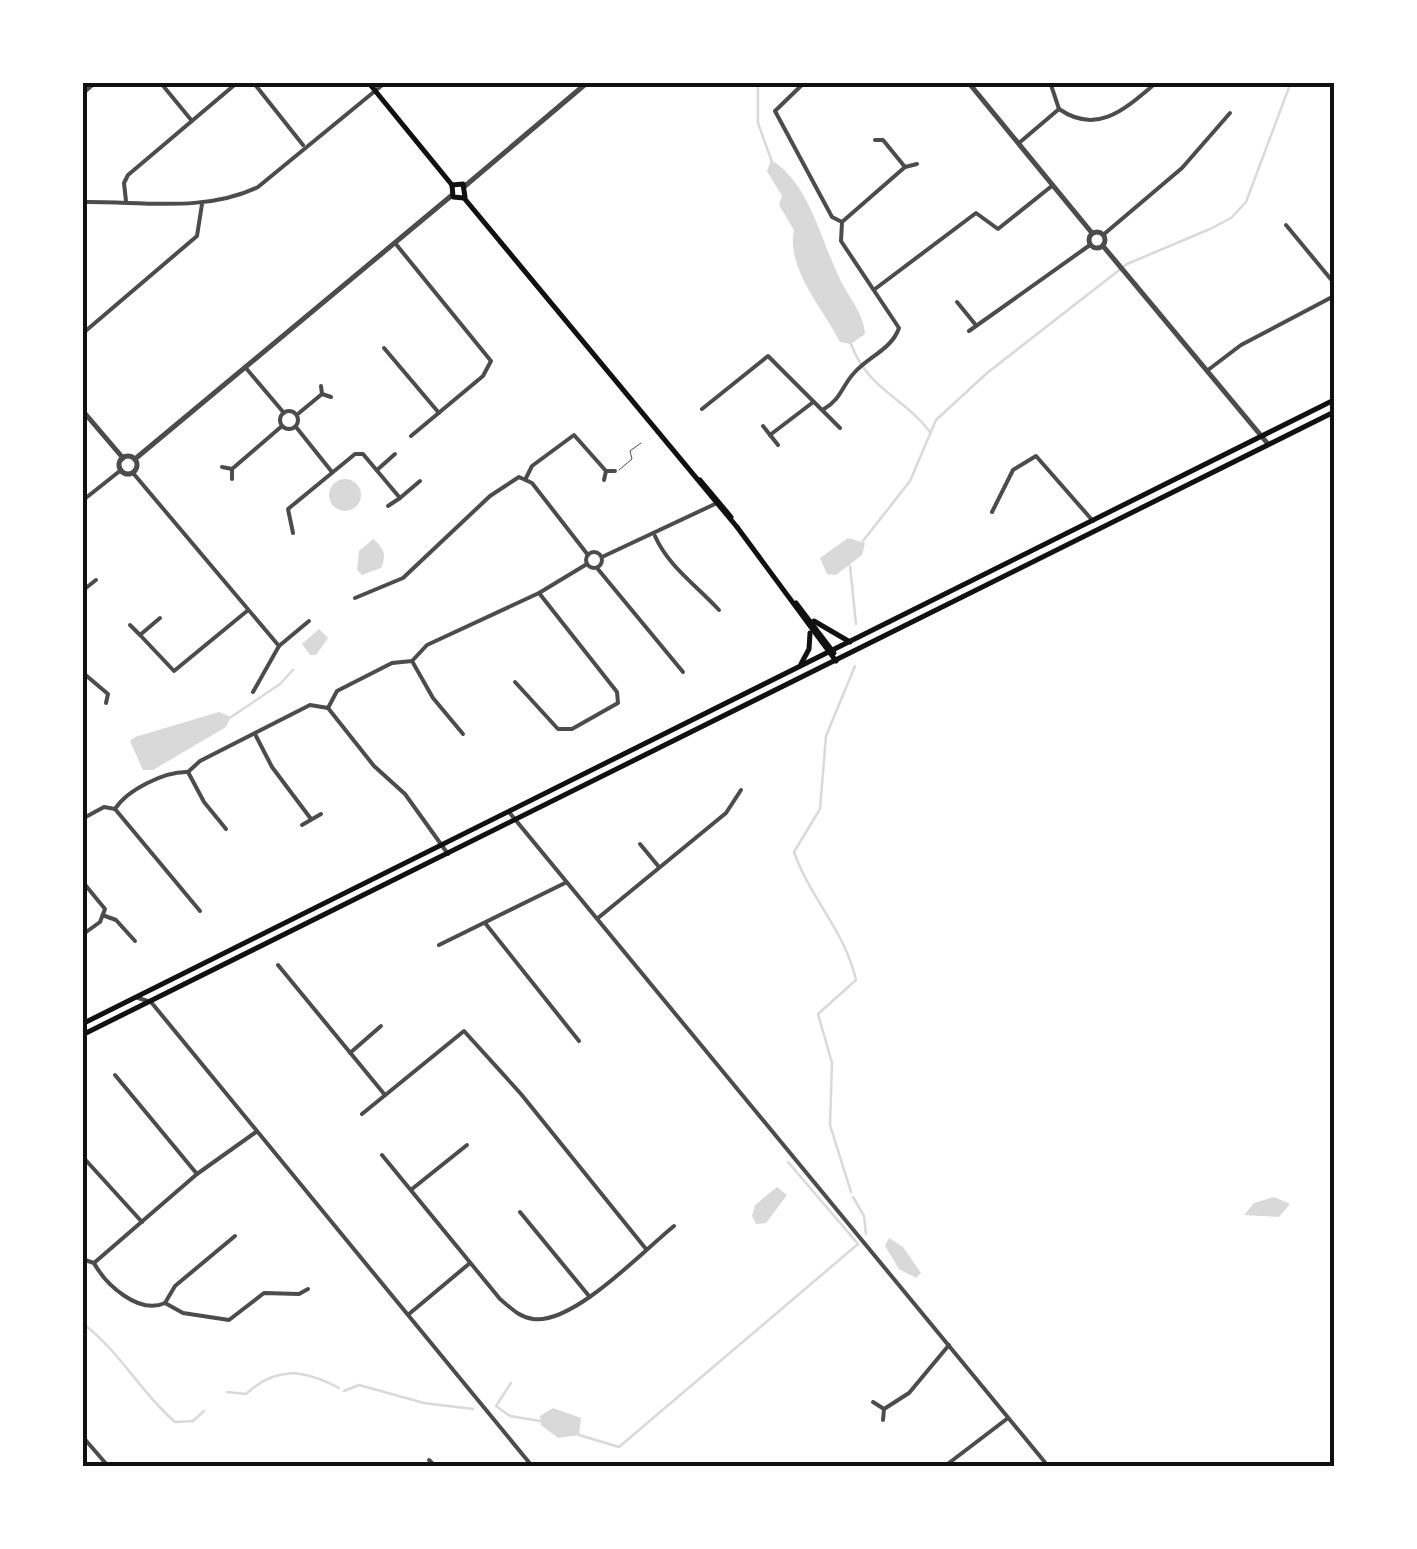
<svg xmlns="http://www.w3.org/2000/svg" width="1417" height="1549" font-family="Overpass,sans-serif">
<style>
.water{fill:#d9d9d9}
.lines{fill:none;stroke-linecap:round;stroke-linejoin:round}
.stream{stroke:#d9d9d9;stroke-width:2.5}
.service{stroke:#4c4c4c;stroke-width:1}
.minor{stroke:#4c4c4c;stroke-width:4}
.tertiary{stroke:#4c4c4c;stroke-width:5}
.primary{stroke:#111;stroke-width:5}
.neatline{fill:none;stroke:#111;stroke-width:4}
</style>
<rect width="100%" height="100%" fill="#fff"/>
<!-- water -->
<g class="water">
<path d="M771 160C809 182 821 241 840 279 849 299 863 311 865 334L851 344 840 342C823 308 786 269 794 230L779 205 782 196 767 171Z"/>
<circle cx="345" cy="495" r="16"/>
<path d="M848 538 865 543 862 555 836 575 827 574 820 558Z"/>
<path d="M373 539C384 548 387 555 381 568L362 575 357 570 359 551Z"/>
<path d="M319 629 328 638 316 655H310L302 644Z"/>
<path d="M219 712 231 717 226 727 153 770H143L130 741 135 737Z"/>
<path d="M777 1187 787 1195 766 1223 756 1224 752 1216 755 1205Z"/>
<path d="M1274 1197 1290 1204 1279 1217 1244 1215 1254 1203Z"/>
<path d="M889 1238 903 1247 921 1273 916 1278 899 1269 885 1246Z"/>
<path d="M553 1408 581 1418 579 1435 558 1438 541 1425 540 1416Z"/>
</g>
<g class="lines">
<!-- stream -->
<g class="stream">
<path d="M758 82V123L772 162"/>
<path d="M851 344C868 390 904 397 930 432"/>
<path d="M863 541 910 481 936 420 987 373 1127 264 1210 229 1231 218 1246 202 1291 82"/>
<path d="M850 566 856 624"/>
<path d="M231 717 280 684 293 670"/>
<path d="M851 1192 830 1125 832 1063 818 1014 856 980C845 931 810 898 794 852L820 809 826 736 855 666"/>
<path d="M853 1197 864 1216 866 1234"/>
<path d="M82 1323C120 1351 140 1392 175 1422L193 1421 204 1411"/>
<path d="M511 1383 496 1406 510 1416 540 1421"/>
<path d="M344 1391 359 1385 424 1403 473 1409"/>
<path d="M227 1392 246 1394C277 1365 304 1370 339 1388"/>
<path d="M579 1435 619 1447 858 1244 788 1162"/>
</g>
<!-- service -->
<g class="service">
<path d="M619 470 632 459 630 451 641 443"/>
<path d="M839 1466 841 1464"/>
</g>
<!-- minor -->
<g class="minor">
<path d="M160 82 192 121"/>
<path d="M253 82 303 145"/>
<path d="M805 82 775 111 832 217 842 222 841 241 899 328C892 349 868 357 854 373 842 386 841 399 824 409"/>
<path d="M1050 82 1059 109"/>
<path d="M82 94 96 82"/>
<path d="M1059 109C1098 136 1126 108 1157 82"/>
<path d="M1019 143 1059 109"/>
<path d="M905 167 917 164"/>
<path d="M126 201 124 183 128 175 238 82"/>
<path d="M82 202C141 201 204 213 258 187L386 82"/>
<path d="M842 222 905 167 883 140H875"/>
<path d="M1286 225 1334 283"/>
<path d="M1103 235 1182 168 1230 113"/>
<path d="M395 243 491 361 483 376 411 436"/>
<path d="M875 289 976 213 998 229 1053 185"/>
<path d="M957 302 975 324"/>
<path d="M969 331 1090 245"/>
<path d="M82 334 197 236 202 204"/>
<path d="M384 348 439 413"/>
<path d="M245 367 284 413"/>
<path d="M1208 370 1241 345 1334 296"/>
<path d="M321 386 322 394 331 397"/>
<path d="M702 409 768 356 840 428"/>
<circle cx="289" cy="420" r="9"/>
<path d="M299 413 322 394"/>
<path d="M763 426 778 445"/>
<path d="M296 427 332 472"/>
<path d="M770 435 812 403"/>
<path d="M222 467 232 469V479"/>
<path d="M232 469 282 426"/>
<path d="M377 470 395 454"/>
<path d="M133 473 279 646 253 692"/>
<path d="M526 478 532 466 574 435 606 471"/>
<path d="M604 480 606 471H615"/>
<path d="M82 501 121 470"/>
<path d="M388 506 400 498"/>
<path d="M992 512 1013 470 1036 456 1093 521"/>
<path d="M293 533 288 509 355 454H363L400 498 420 481"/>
<path d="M655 536C668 566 696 585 719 610"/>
<circle cx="594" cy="560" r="8"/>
<path d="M602 557 715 504"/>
<path d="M597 568 683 672"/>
<path d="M82 591 96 580"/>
<path d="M355 598 403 578 490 496 519 477 532 483 588 555"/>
<path d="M130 625 140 635 160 618"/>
<path d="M140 635 174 671 247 611"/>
<path d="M279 646 309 621"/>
<path d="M412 661 433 698 463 734"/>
<path d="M82 672 108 694 106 703"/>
<path d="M515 682 558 729H572L618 703 617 692 539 593"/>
<path d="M328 708 374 766 405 794 448 854"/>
<path d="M256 736 272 767 311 819"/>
<path d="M188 772 204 802 226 829"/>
<path d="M115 809 200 911"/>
<path d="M509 812 1048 1466"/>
<path d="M82 819 104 807 115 809C127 790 165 771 188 772L200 761 310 705 328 708 337 691 392 663 412 661 427 645 539 593 587 564"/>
<path d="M302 825 321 814"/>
<path d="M640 844 659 867"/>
<path d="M82 881 105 909 100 922 82 935"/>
<path d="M105 916 116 920 135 941"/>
<path d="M598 918 726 813 741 790"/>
<path d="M485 923 579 1041"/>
<path d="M439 945 565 883"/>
<path d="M278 965 385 1095"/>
<path d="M138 998 151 1002 532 1466"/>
<path d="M350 1053 381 1026"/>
<path d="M115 1075 197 1174"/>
<path d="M362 1114 464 1031 521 1094 646 1249"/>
<path d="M382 1155 500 1299C511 1308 519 1317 533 1319 573 1325 643 1251 674 1226"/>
<path d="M82 1156 142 1222"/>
<path d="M412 1189 467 1145"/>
<path d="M520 1212 589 1296"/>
<path d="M82 1259 94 1263"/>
<path d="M94 1263 197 1174 256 1132"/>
<path d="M94 1263C106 1285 139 1315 165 1303L175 1286 235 1236"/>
<path d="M165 1303 183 1313 229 1320 264 1293 299 1294 308 1289"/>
<path d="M409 1314 470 1263"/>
<path d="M873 1402 884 1409 883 1420"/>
<path d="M884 1409 909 1393 949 1345"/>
<path d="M82 1436 108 1466"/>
<path d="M429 1460 435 1466"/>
<path d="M945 1466 1008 1418"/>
</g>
<!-- tertiary -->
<g class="tertiary">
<path d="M968 82 1092 233"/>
<path d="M465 186 588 82"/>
<circle cx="1097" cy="240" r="8"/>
<path d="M1103 246 1268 444"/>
<path d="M82 410 123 458"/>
<circle cx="128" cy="465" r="9"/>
<path d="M135 459 451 196"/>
</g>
<!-- primary -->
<g class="primary">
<path d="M368 82 452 185"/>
<path d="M452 185 463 184 465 197"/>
<path d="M452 185 453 197 464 198"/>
<path d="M464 198 737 527"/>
<path d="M700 480 731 517"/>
<path d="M737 527 836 661"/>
<path d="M796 603 834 653"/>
<path d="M814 621 850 642"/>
<path d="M801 664 809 649 810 633"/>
<path d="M82 1024 1334 400"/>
<path d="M82 1035 1334 412"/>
</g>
</g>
<!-- border -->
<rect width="1417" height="1549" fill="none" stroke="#ffffff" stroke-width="170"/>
<rect x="85" y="85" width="1247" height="1379" class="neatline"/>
</svg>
